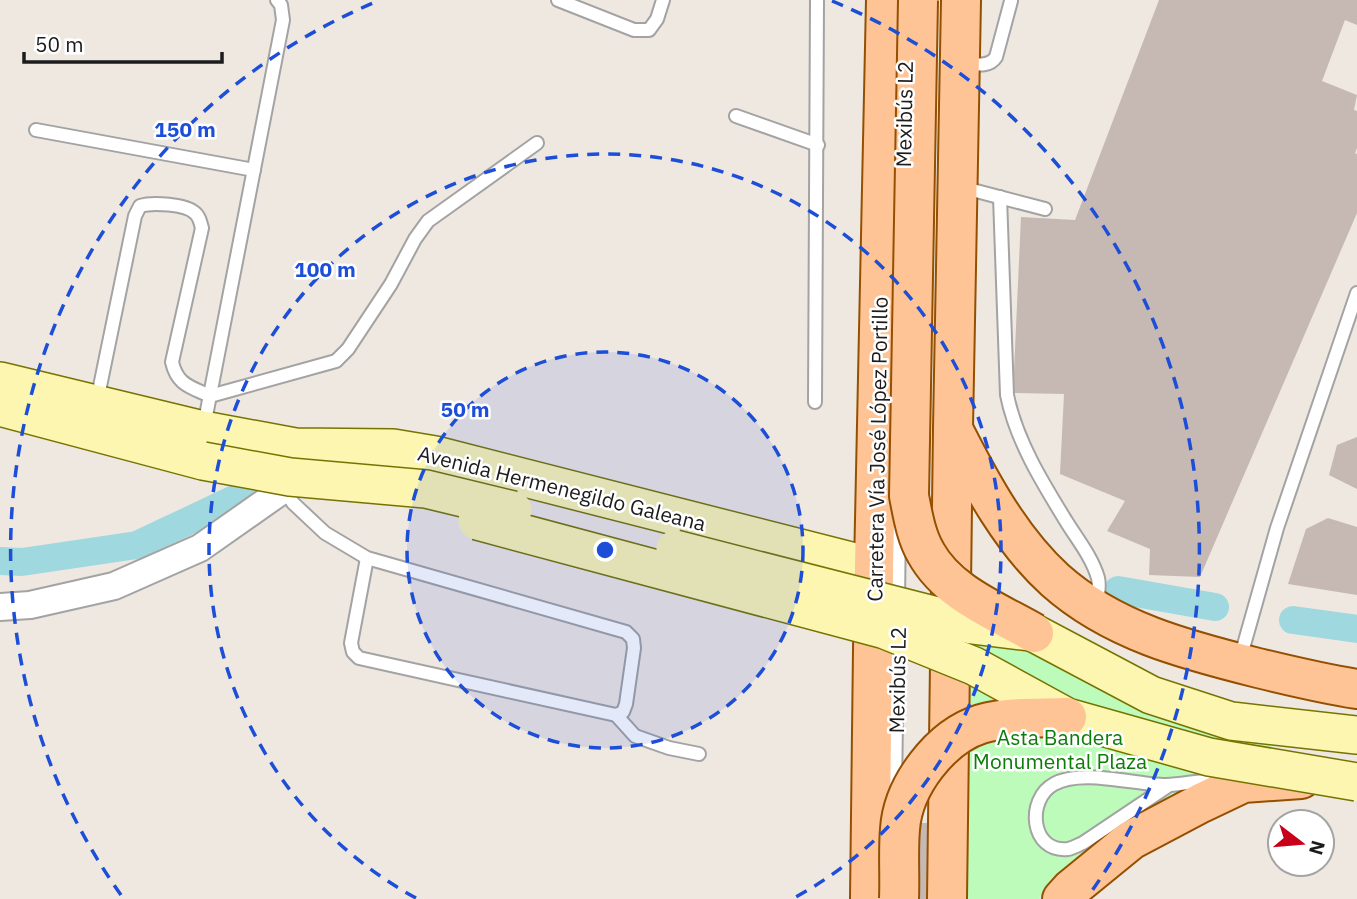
<svg xmlns="http://www.w3.org/2000/svg" width="1357" height="899" font-family="'IBM Plex Sans',sans-serif">
<style>
.park{fill:#bdfbbb}
.lines{fill:none;stroke-linecap:round;stroke-linejoin:round}
.canal{stroke:#9fd8de;stroke-width:28}
.building{fill:#c6b9b4}
.lane-casing{stroke:#a3a3a3;stroke-width:16}
.street-casing{stroke:#a3a3a3;stroke-width:30}
.secondary-casing{stroke:#767400;stroke-width:40}
.primary-casing{stroke:#945000;stroke-width:42}
.lane{stroke:#fff;stroke-width:12}
.street{stroke:#fff;stroke-width:26}
.secondary{stroke:#fcf6b1;stroke-width:37}
.primary{stroke:#ffc495;stroke-width:38}
.secondary-bridge-casing{stroke:#767400;stroke-width:40;stroke-linecap:butt}
.primary-bridge-casing{stroke:#945000;stroke-width:42;stroke-linecap:butt}
.secondary-bridge{stroke:#fcf6b1;stroke-width:37}
.primary-bridge{stroke:#ffc495;stroke-width:38}
.ring{fill:none;stroke:#1d4ed8;stroke-width:3.5;stroke-dasharray:12 9}
.labels{text-anchor:middle;dominant-baseline:central;stroke-width:5;stroke-linejoin:round;paint-order:stroke}
.street-label{font-size:21px;fill:#1c1c1c;stroke:#fff}
.park-label{font-size:21px;fill:#0c7d07;stroke:#fff}
.centre{fill:#1d4ed8;stroke:#fff;stroke-width:3.5}
.ring-label{font-size:21px;text-anchor:middle;font-weight:bold;fill:#1d4ed8;stroke:#fff;stroke-width:5;stroke-linejoin:round;paint-order:stroke}
</style>
<rect width="100%" height="100%" fill="#eee8e1"/>
<!-- park -->
<path class="park" d="M961 577 1010 606 1299 761 1044 893 1039 899H957Z"/>
<g class="lines">
<!-- canal -->
<g class="canal">
<path d="M0 561 22 562 137 545 241 496"/>
<path d="M1118 590 1215 607"/>
<path d="M1293 620 1357 629"/>
</g>
</g>
<!-- building -->
<g class="building">
<path d="M1159 0H1357V25L1345 20 1322 81 1357 95 1354 110 1357 111V148L1355 153 1357 154V213L1200 577 1149 575 1150 549 1107 531 1125 501 1060 474 1064 394 1013 393 1021 217 1075 220Z"/>
<path d="M1357 437V489L1329 475 1337 445Z"/>
<path d="M1328 518 1357 527V595L1288 584 1306 529Z"/>
<path d="M899 823H937L936 899H898Z"/>
</g>
<g class="lines">
<!-- lane casing -->
<g class="lane-casing">
<g id="lane">
<path d="M558 0 634 30H649L657 19 663 0"/>
<path d="M964 63C975 64 989 68 996 57L1011 1"/>
<path d="M736 116 818 145"/>
<path d="M36 130 254 170"/>
<path d="M961 187 1045 209"/>
<path d="M1000 197 1007 395C1016 440 1042 482 1066 521 1077 539 1092 557 1098 578 1100 586 1098 596 1097 604"/>
<path d="M97 401 135 216 140 206C152 202 186 204 195 213 200 217 200 222 202 228L172 362C177 385 191 387 210 396L336 361 348 349 391 284 415 239 428 221 537 143"/>
<path d="M815 402 817 0"/>
<path d="M204 426 283 20 281 5 277 0"/>
<path d="M284 489 293 503 325 533 367 558 626 632 633 639 634 648 626 704 623 712 616 715 359 658 353 652 351 643 367 558"/>
<path d="M898 602 899 522"/>
<path d="M1240 659 1277 528 1357 293"/>
<path d="M616 715 635 736 669 748 699 754"/>
<path d="M1168 786 1083 843C1078 845 1073 848 1068 849 1030 853 1026 799 1054 784 1082 768 1135 785 1166 785 1184 785 1201 779 1219 781"/>
<path d="M895 794 897 641"/>
</g>
</g>
<!-- street casing -->
<g class="street-casing">
<path id="street" d="M0 607 30 605 114 586 200 548 284 489 270 465"/>
</g>
<!-- secondary casing -->
<g class="secondary-casing">
<g id="secondary">
<path d="M0 381 203 430 295 447 393 448 435 455 874 567"/>
<path d="M0 407 203 461"/>
<path d="M1034 633 1151 695 1231 721 1357 735"/>
</g>
</g>
<!-- primary casing -->
<g class="primary-casing">
<g id="primary">
<path d="M954 431C981 484 1011 540 1055 580 1112 631 1186 650 1258 668 1291 676 1324 684 1357 689"/>
<path d="M870 899 874 567 886 0"/>
<path d="M947 899 953 428 961 0"/>
<path d="M1062 899 1071 889 1131 840 1201 803 1243 783 1301 779"/>
</g>
</g>
<!-- lane -->
<use href="#lane" class="lane"/>
<!-- street -->
<use href="#street" class="street"/>
<!-- secondary -->
<use href="#secondary" class="secondary"/>
<!-- primary -->
<use href="#primary" class="primary"/>
<!-- secondary-bridge casing -->
<g class="secondary-bridge-casing">
<g id="secondary-bridge">
<path d="M203 461 290 477 426 489 513 510"/>
<path d="M477 521 885 630 974 666 1067 717 1209 757 1357 782"/>
<path d="M675 549 972 625 1030 632"/>
</g>
</g>
<!-- primary-bridge casing -->
<g class="primary-bridge-casing">
<g id="primary-bridge">
<path d="M918 0 909 496C913 516 916 536 926 553 948 593 996 611 1034 633"/>
<path d="M899 899C900 876 898 852 900 829 903 786 940 737 981 724 1008 716 1040 718 1067 717"/>
</g>
</g>
<!-- secondary-bridge -->
<use href="#secondary-bridge" class="secondary-bridge"/>
<!-- primary-bridge -->
<use href="#primary-bridge" class="primary-bridge"/>
</g>
<!-- distance rings -->
<circle cx="605" cy="550" r="198" fill="#1d4ed8" fill-opacity=".12"/>
<g class="ring">
<circle cx="605" cy="550" r="198"/>
<path d="M416 898A396 396 0 1 1 794 898"/>
<path d="M121 895A594 594 0 0 1 378 1M832 1A594 594 0 0 1 1089 895"/>
</g>
<g class="labels">
<!-- street labels -->
<g class="street-label">
<text transform="translate(904 114) rotate(-89)">Mexibús L2</text>
<text transform="translate(877 449) rotate(-89)">Carretera Vía José López Portillo</text>
<text transform="translate(562 488) rotate(14)">Avenida Hermenegildo Galeana</text>
<text transform="translate(897 680) rotate(-89)">Mexibús L2</text>
</g>
<!-- park labels -->
<g class="park-label">
<text x="1060" y="737">Asta Bandera<tspan x="1060" dy="24">Monumental Plaza</tspan></text>
</g>
</g>
<circle cx="605" cy="550" r="10" class="centre"/>
<g class="ring-label">
<text x="185" y="137">150 m</text>
<text x="325" y="277">100 m</text>
<text x="465" y="417">50 m</text>
</g>
<!-- north arrow -->
<g transform="translate(1301 843) rotate(106)"><circle r="33" fill="#ffffff" stroke="#a4a4a4" stroke-width="2"/>
<path d="M0-5L12 26L0 18L-12 26Z" fill="#c80019"/>
<text y="-10" font-size="19" font-weight="bold" text-anchor="middle" fill="#1c1c1c">N</text>
</g>
<!-- scale -->
<path d="M24 52v10h198v-10" fill="none" stroke="#1c1c1c" stroke-width="3.5"/>
<text x="35" y="52" font-size="21" fill="#1c1c1c" stroke="#ffffff" stroke-width="5" paint-order="stroke">50 m</text>
</svg>
